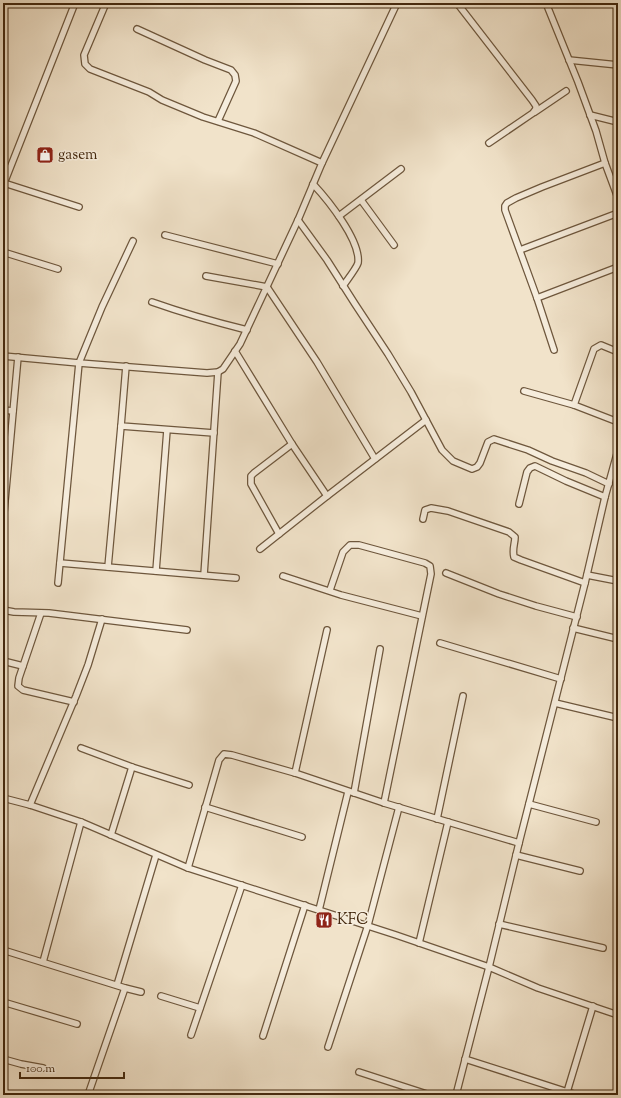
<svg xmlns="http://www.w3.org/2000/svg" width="621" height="1098" font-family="'Sorts Mill Goudy',serif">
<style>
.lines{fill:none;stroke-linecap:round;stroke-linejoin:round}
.minor-casing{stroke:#6e573d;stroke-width:8}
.minor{stroke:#f6eddd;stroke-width:5.5}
.labels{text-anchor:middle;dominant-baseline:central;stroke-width:3;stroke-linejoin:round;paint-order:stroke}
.poi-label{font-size:15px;fill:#43280e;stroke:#f6eddd;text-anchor:start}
</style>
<rect width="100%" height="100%" fill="#f1e3ca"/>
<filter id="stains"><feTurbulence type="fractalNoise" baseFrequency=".005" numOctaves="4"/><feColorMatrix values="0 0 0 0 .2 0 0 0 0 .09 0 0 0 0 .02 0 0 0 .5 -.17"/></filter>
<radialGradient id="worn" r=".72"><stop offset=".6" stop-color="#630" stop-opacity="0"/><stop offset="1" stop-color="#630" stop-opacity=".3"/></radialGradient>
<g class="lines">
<!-- minor casing -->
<g class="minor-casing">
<g id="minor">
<path d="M106 3 84 55 85 64 90 69 149 92 162 100 203 117 254 133 322 163"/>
<path d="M457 3 532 100 536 106V109L533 113 489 143"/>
<path d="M546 3 578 82 596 131 605 163 618 198"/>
<path d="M137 29 205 60 231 70 235 75 236 81 218 121"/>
<path d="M569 60 618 65"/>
<path d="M535 112 566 91"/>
<path d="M590 115 618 122"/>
<path d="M4 183 79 207"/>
<path d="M313 184C328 200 361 241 358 263 356 269 347 280 343 286"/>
<path d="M3 186 75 3"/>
<path d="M361 200 394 245"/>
<path d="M339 216 401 169"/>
<path d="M298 220 327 260 355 304 388 354 411 392 442 450 453 461 472 469 477 467 480 463 488 442 494 439 528 450 552 461 586 473 609 484"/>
<path d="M165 235 278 264"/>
<path d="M520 250 618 213"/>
<path d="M3 252 58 269"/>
<path d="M206 276 267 287 317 362 375 459"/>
<path d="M537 298 618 267"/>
<path d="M152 302C183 313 215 322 247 330"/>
<path d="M554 350 537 298 505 210V206L507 203 516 198 542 187 605 163"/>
<path d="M235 351 292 444 327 496"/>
<path d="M3 356 79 363 207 373 218 372 223 369 240 344 298 220 322 163 397 3"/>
<path d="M126 366 121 426 214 433"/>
<path d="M524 391 574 405 618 422"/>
<path d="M574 405 594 349 601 345 618 352"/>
<path d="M3 410 13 411"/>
<path d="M519 504 527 472 530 468 535 466 566 481 605 497"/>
<path d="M423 519 425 510 431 508 448 511 509 532 515 537C515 544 512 549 514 557L521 560 585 583"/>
<path d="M3 523 18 357"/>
<path d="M279 534 251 484V476L254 473 292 444"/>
<path d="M260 549 327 496 426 420"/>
<path d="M60 563 236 578"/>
<path d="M108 567 121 426"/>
<path d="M156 571 167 430"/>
<path d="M446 573 499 594 536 606 577 617"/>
<path d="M204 575 218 372"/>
<path d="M587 575 618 581"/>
<path d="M283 576 341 595 422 616"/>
<path d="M58 583 79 363 102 307 133 241"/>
<path d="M330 590 343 552 350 545H359L425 563 430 566 431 574 384 803"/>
<path d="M3 610 14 612 49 613 187 630"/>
<path d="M41 613 19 678 18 686 23 690 74 702"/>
<path d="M573 628 618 639"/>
<path d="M440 643 561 679"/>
<path d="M3 661 23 666"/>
<path d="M555 703 618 718"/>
<path d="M81 748 132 767 189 785"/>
<path d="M295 773 327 630"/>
<path d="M354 793 380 649"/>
<path d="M3 798 30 805 81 822 188 868 396 935 489 967 538 988 618 1015"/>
<path d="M529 804 596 822"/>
<path d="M30 805 76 696 88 665 102 619"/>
<path d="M205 807 302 837"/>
<path d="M437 819 463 696"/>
<path d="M111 835 132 767"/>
<path d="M516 855 580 871"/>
<path d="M188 868 219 760 224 754 232 755 295 773 384 803 519 843"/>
<path d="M319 910 348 792"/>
<path d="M499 924 603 948"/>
<path d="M419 943 448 822"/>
<path d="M3 950 125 988 141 992"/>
<path d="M43 962 81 822"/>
<path d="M117 985 156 855"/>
<path d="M161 996 200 1008"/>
<path d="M3 1002 77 1024"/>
<path d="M191 1035 242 885"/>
<path d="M263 1036 305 905"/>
<path d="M328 1047 368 925 399 807"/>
<path d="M3 1059 21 1064 43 1068"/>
<path d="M465 1059 577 1095"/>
<path d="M359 1072 430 1095"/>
<path d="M567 1092 593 1006"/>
<path d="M88 1095 125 988"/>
<path d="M456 1095 489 967 519 843 585 583 605 497 618 450"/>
</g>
</g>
<!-- minor -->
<use href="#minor" class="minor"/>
</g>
<!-- icons -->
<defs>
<g id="shop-square" transform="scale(0.9)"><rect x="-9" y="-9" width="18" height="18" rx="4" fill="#8f2418" stroke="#f6eddd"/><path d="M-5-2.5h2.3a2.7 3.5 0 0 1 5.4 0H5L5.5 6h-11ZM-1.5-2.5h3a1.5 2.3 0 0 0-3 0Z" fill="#fff"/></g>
<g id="restaurant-square" transform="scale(0.9)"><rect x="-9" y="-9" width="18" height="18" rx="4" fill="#8f2418" stroke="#f6eddd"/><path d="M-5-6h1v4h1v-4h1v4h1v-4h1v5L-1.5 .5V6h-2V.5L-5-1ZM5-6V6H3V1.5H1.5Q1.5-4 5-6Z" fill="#fff"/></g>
</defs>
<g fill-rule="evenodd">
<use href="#shop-square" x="45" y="155"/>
<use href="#restaurant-square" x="324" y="920"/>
</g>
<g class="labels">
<!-- poi labels -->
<g class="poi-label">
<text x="58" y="155">gasem</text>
<text x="337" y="920">KFC</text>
</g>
</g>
<!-- margin -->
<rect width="621" height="1098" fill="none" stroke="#f1e3ca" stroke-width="16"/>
<rect x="4" y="4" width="613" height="1090" fill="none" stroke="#43280e" stroke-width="2"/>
<rect x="8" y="8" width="605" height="1082" fill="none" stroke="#43280e"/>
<!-- scale -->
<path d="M20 1072v6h104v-6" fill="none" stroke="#43280e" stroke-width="2"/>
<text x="26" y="1072" font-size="12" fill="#43280e" stroke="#f6eddd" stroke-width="3" paint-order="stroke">100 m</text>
<rect width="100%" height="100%" filter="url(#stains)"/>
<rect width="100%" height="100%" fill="url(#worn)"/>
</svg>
